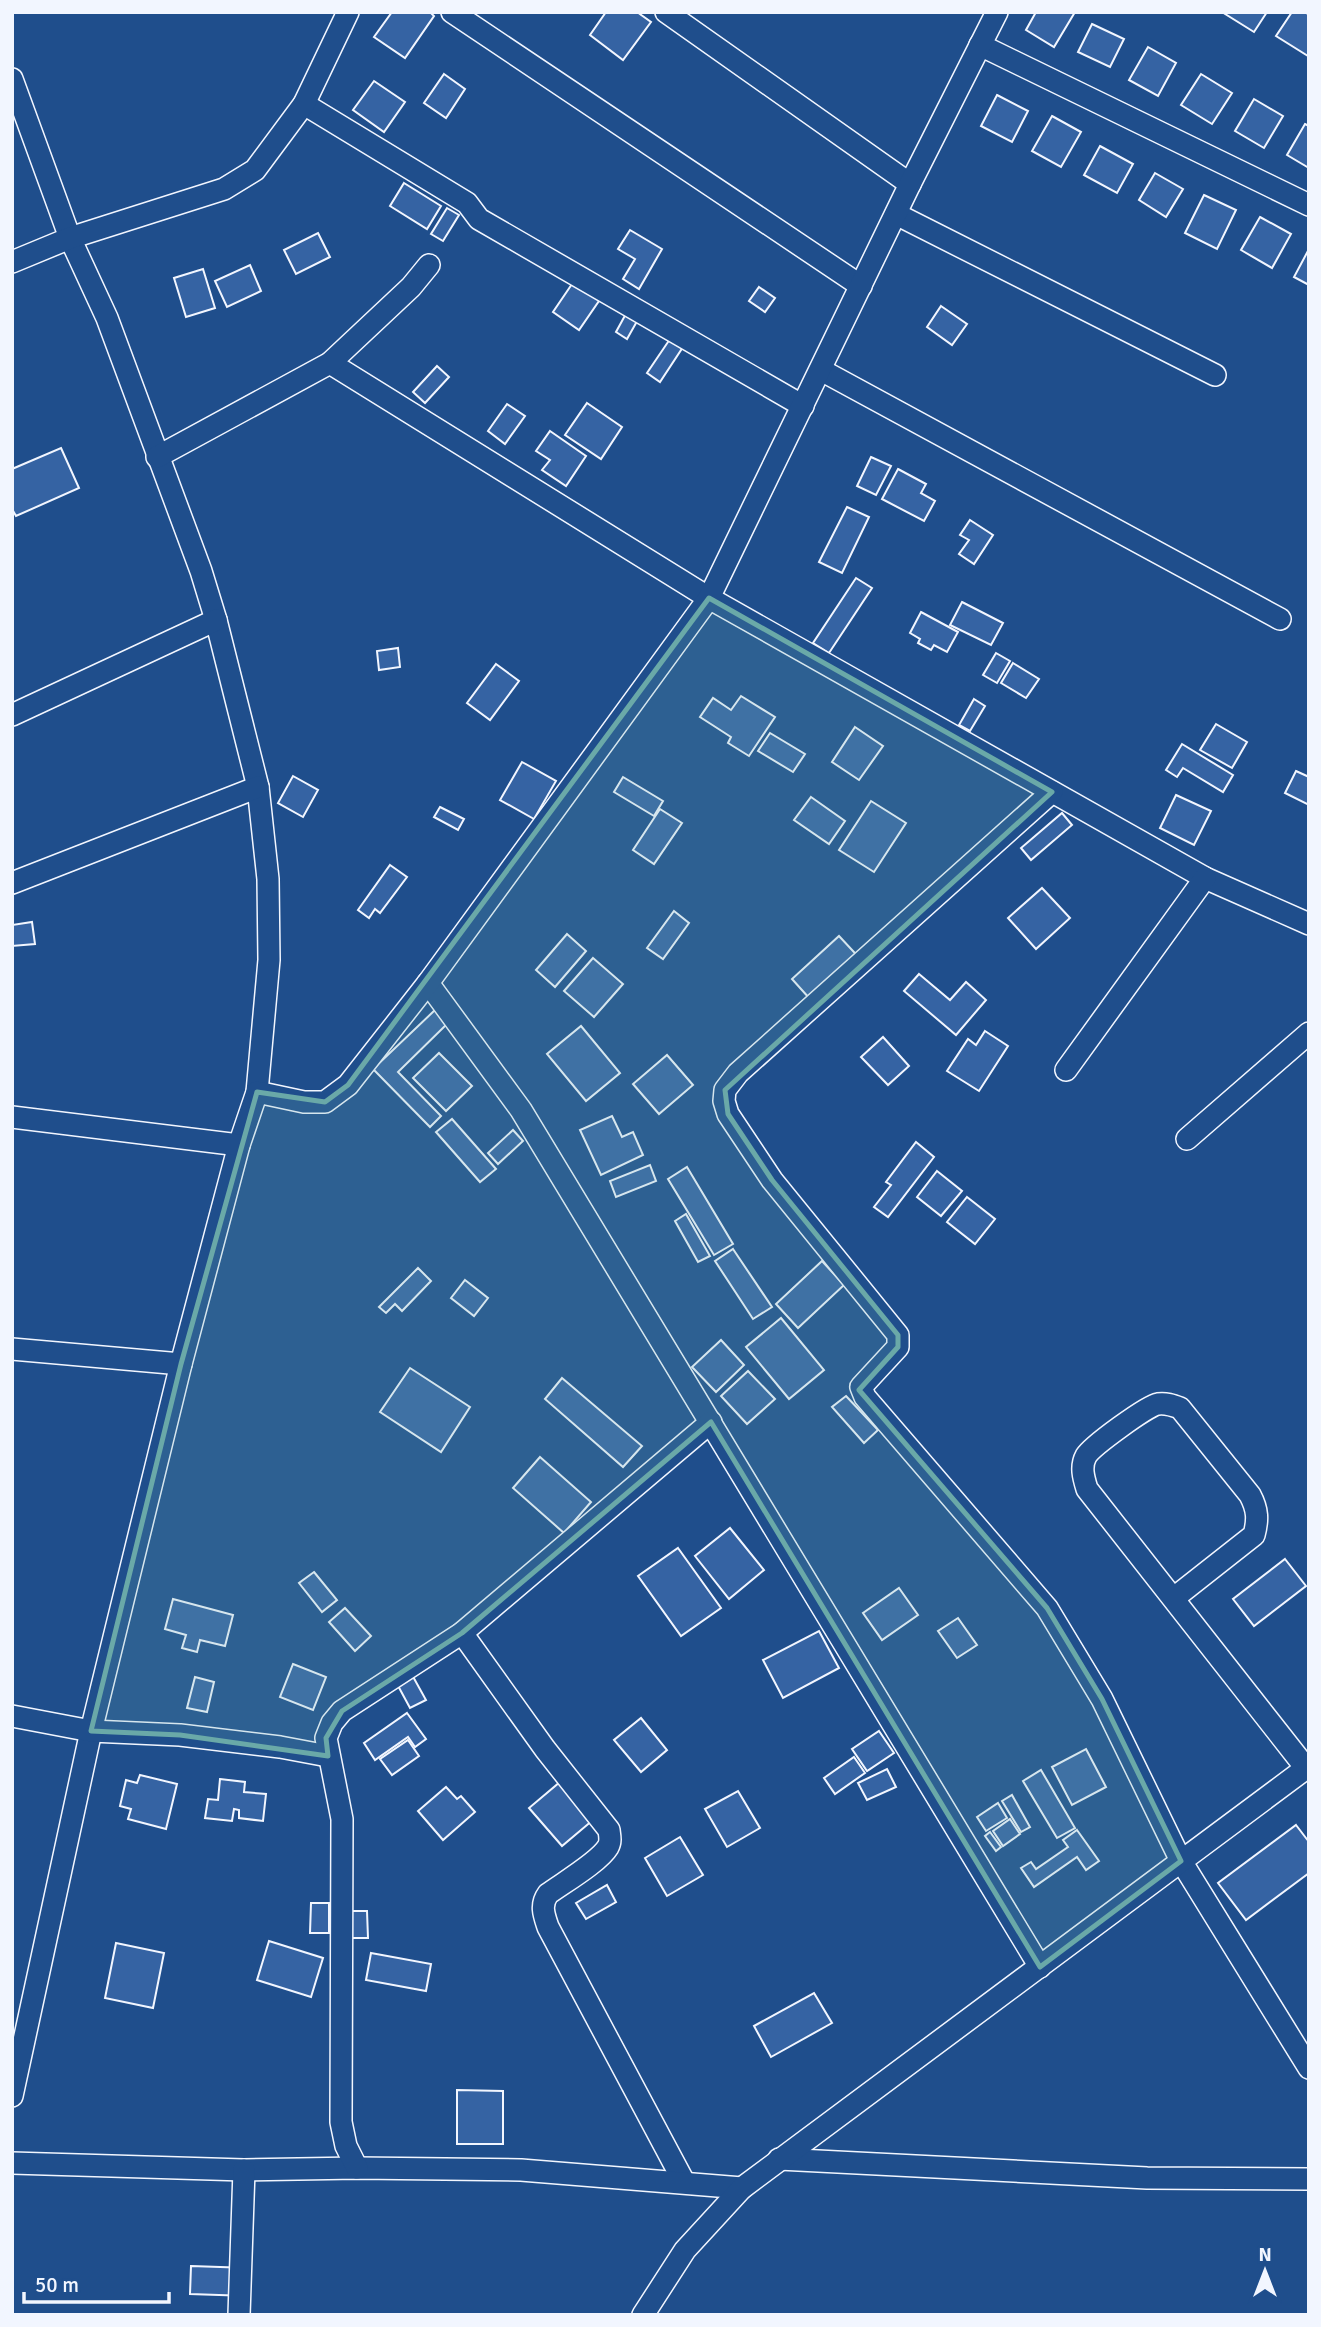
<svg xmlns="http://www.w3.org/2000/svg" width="1321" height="2327" font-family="Signika,sans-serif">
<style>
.building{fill:#3563a3;stroke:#f2f6ff;stroke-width:2}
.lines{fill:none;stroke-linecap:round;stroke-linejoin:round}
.minor-casing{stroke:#f2f6ff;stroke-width:24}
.minor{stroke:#1f4e8c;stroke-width:21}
.marked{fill:#6aa9a8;fill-opacity:0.2;stroke:#6aa9a8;stroke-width:5;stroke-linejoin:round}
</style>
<rect width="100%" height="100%" fill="#1f4e8c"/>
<!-- building -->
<g class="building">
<path d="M392 12H430L434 16 405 58 374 37Z"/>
<path d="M606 12H637L651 22 623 60 590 35Z"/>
<path d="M1036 12H1075L1054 47 1026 30Z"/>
<path d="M1222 12H1267L1254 32Z"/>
<path d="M1292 12H1305L1309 15 1308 56 1276 36Z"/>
<path d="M1092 24 1124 39 1110 67 1078 52Z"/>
<path d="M1148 47 1176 63 1158 96 1129 80Z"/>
<path d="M444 74 465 89 446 118 424 103Z"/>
<path d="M1201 74 1232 93 1212 124 1181 105Z"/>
<path d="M374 81 405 102 384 132 353 110Z"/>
<path d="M997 95 1028 111 1012 142 981 126Z"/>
<path d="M1254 99 1283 116 1264 148 1235 131Z"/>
<path d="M1052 116 1081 132 1061 167 1032 151Z"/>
<path d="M1305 124 1309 126V168L1287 155Z"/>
<path d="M1100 146 1133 164 1117 193 1084 175Z"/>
<path d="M1155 173 1183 189 1166 217 1139 200Z"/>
<path d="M404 183 441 206 427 229 390 206Z"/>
<path d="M1204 195 1236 210 1217 249 1185 233Z"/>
<path d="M447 208 459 215 443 241 431 234Z"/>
<path d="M1260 217 1291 234 1272 268 1241 250Z"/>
<path d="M630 230 662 249 639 289 623 279 635 259 618 249Z"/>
<path d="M318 233 330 257 296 274 284 250Z"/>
<path d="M1309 249V285L1294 277Z"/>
<path d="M250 265 261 291 227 307 215 281Z"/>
<path d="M203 269 215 308 186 317 174 278Z"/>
<path d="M574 281 601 298 579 330 553 312Z"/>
<path d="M759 287 775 298 765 312 749 301Z"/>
<path d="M941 306 967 324 952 345 927 327Z"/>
<path d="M628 310 640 316 627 339 616 332Z"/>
<path d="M670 339 683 347 660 382 647 373Z"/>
<path d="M437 366 449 377 425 403 413 392Z"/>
<path d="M587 403 622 427 601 459 565 435Z"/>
<path d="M507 404 525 416 505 444 488 431Z"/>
<path d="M550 431 586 456 566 486 542 470 550 460 536 451Z"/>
<path d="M61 448 79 488 16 516 12 509V469Z"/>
<path d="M871 457 891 466 876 495 857 486Z"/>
<path d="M898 469 926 484 921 493 935 501 924 521 882 499Z"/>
<path d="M847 507 869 517 842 573 819 562Z"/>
<path d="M970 520 993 535 974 564 959 554 969 540 960 535Z"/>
<path d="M856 578 872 588 829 653 813 643Z"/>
<path d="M962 602 1003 623 991 645 950 625Z"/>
<path d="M921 612 958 632 947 652 934 645 931 650 918 643 920 639 910 633Z"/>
<path d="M398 648 400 667 379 670 377 651Z"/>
<path d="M996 653 1010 661 997 683 983 675Z"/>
<path d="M1013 663 1039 679 1026 698 1001 683Z"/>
<path d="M496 664 519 681 490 720 467 703Z"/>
<path d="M741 696 775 717 749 756 728 743 731 737 700 717 713 698 731 710Z"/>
<path d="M974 699 985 706 970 731 959 725Z"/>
<path d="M1216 724 1247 742 1232 768 1200 750Z"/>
<path d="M855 727 883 746 859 780 832 762Z"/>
<path d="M770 733 805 754 793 772 758 751Z"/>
<path d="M1182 744 1233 775 1223 792 1183 768 1177 777 1166 770Z"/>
<path d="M522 762 556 781 534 819 500 800Z"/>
<path d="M1296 771 1309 777V805L1285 793Z"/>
<path d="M293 776 318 790 303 817 278 803Z"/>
<path d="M623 777 663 801 654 816 614 792Z"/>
<path d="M1176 795 1211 811 1194 845 1160 828Z"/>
<path d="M811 797 845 821 829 844 794 820Z"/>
<path d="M871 801 906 823 874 872 839 850Z"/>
<path d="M440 807 464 819 458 830 434 817Z"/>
<path d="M660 809 682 823 654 864 633 850Z"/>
<path d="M1062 813 1072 825 1031 860 1021 848Z"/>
<path d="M390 865 407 877 380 913 375 909 369 918 358 910Z"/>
<path d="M1042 888 1070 918 1036 949 1008 918Z"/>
<path d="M674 911 689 923 663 959 647 948Z"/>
<path d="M32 922 35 944 12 946V925Z"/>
<path d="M567 934 586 951 555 987 536 970Z"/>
<path d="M839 936 866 965 819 1009 792 979Z"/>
<path d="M593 958 623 984 594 1017 564 991Z"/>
<path d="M919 974 950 1000 966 982 986 1000 956 1035 904 991Z"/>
<path d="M435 1010 448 1023 398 1072 441 1116 430 1127 373 1069Z"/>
<path d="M581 1026 620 1073 586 1101 547 1054Z"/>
<path d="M985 1031 1008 1046 979 1091 947 1071 968 1039 976 1045Z"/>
<path d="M883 1037 909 1066 888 1085 861 1057Z"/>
<path d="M439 1053 472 1086 446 1111 413 1078Z"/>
<path d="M667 1055 693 1085 659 1114 633 1084Z"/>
<path d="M612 1116 622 1137 633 1132 643 1155 601 1175 580 1130Z"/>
<path d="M452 1119 496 1169 480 1182 436 1132Z"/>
<path d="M513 1130 523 1141 498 1164 488 1153Z"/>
<path d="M916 1142 934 1157 888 1217 874 1207 891 1185 886 1182Z"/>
<path d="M650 1165 656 1181 616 1197 610 1181Z"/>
<path d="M687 1167 733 1244 714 1255 668 1179Z"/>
<path d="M937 1171 962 1191 941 1216 917 1197Z"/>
<path d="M967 1197 995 1219 975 1244 947 1222Z"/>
<path d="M686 1214 710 1256 698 1262 675 1221Z"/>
<path d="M733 1249 772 1307 753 1319 715 1261Z"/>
<path d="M822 1261 844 1285 798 1328 776 1304Z"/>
<path d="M418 1268 431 1281 402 1311 395 1304 386 1313 379 1307Z"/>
<path d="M465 1280 488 1298 474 1316 451 1298Z"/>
<path d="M781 1318 824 1370 789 1399 746 1347Z"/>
<path d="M721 1340 744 1365 716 1392 692 1367Z"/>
<path d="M410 1368 470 1407 441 1452 380 1412Z"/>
<path d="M748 1371 775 1399 747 1424 721 1396Z"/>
<path d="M562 1378 642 1446 623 1467 545 1399Z"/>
<path d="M846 1396 878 1430 864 1443 832 1407Z"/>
<path d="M540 1457 591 1502 564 1533 513 1488Z"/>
<path d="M730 1528 764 1570 729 1599 695 1556Z"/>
<path d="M678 1548 721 1608 681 1636 638 1576Z"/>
<path d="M1285 1559 1306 1586 1254 1626 1233 1599Z"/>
<path d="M314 1572 337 1600 322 1612 299 1583Z"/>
<path d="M899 1588 918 1615 882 1640 863 1613Z"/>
<path d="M173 1599 233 1615 225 1646 200 1640 197 1652 182 1648 186 1635 165 1629Z"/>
<path d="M345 1608 371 1636 355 1651 329 1622Z"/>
<path d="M958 1618 977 1645 957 1658 938 1631Z"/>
<path d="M819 1631 839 1668 783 1698 763 1660Z"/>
<path d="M293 1664 326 1677 313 1710 280 1697Z"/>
<path d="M411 1673 426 1700 410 1708 396 1682Z"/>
<path d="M195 1677 214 1682 207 1712 187 1708Z"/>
<path d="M407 1713 426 1739 415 1747 408 1737 375 1760 364 1743Z"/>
<path d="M641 1718 667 1750 641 1772 614 1740Z"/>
<path d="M879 1731 894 1753 867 1771 852 1749Z"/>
<path d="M408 1740 419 1756 392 1775 380 1759Z"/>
<path d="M1086 1749 1106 1787 1072 1805 1052 1767Z"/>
<path d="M854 1757 865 1773 835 1794 824 1778Z"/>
<path d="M887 1769 896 1787 867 1800 858 1783Z"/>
<path d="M1041 1770 1075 1828 1057 1838 1023 1781Z"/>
<path d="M140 1775 177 1784 166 1829 128 1819 131 1809 120 1806 126 1780 137 1783Z"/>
<path d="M220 1779 245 1782 244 1792 266 1794 263 1821 239 1818V1810L234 1809 232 1821 205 1818 208 1799 218 1800Z"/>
<path d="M560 1782 593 1820 562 1846 529 1808Z"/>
<path d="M446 1787 457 1799 461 1796 475 1812 443 1840 418 1811Z"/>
<path d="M738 1791 760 1828 727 1847 705 1809Z"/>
<path d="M1012 1795 1030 1827 1021 1832 1002 1801Z"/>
<path d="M998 1803 1007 1818 986 1831 977 1817Z"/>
<path d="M1010 1819 1020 1834 1003 1846 993 1831Z"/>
<path d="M1296 1825 1309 1842V1873L1246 1920 1218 1883Z"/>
<path d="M1077 1830 1099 1861 1086 1870 1077 1857 1034 1887 1021 1868 1031 1862 1036 1869 1068 1847 1063 1840Z"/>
<path d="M990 1832 1001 1847 996 1851 985 1836Z"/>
<path d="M680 1837 703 1875 667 1896 645 1858Z"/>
<path d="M607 1885 616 1902 586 1919 576 1903Z"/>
<path d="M311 1903H329V1933H310Z"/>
<path d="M351 1911H367L368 1938H352Z"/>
<path d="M269 1941 323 1958 311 1997 257 1980Z"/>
<path d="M116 1943 164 1953 153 2008 105 1998Z"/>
<path d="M371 1953 431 1964 426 1991 366 1980Z"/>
<path d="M814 1993 832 2023 771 2057 754 2026Z"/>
<path d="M457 2090 503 2091V2144H457Z"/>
<path d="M191 2266 249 2268 248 2296 190 2294Z"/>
</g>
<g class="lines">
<!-- minor casing -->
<g class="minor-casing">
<g id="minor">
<path d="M452 12 861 286"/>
<path d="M666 12 910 184"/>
<path d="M980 45 1309 205"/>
<path d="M12 79 70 238 107 318 201 571 216 620 258 787 268 879 269 960 257 1092 239 1145 181 1364 91 1731 12 2096"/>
<path d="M304 104 467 203 479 219 803 406"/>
<path d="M896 214 1215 375"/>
<path d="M12 262 70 238 224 189 255 170 304 104 348 12"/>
<path d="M330 363 709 598 1205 878 1309 924"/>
<path d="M821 370 1280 619"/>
<path d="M157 457 330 363 411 287 429 265"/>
<path d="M12 715 216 620"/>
<path d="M1052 792 738 1073 725 1090 724 1101 728 1114 772 1180 898 1335V1347L861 1387 865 1397 1047 1608 1102 1699 1181 1861 1309 2068"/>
<path d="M12 883 258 787"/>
<path d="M428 983 521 1110 1040 1967"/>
<path d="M1066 1070 1205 878"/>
<path d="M257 1092 304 1102H325L348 1085 428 983 709 598 910 184 997 12"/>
<path d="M12 1117 239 1145"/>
<path d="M1187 1139 1309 1033"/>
<path d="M12 1349 181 1364"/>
<path d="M1174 1598 1254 1535C1258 1520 1258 1510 1250 1495L1180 1408C1172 1405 1166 1403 1158 1404 1147 1406 1092 1446 1086 1456 1080 1467 1084 1479 1087 1489L1306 1768"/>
<path d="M462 1633 545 1749 609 1830C610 1837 611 1842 608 1847 599 1862 563 1883 548 1894 540 1905 544 1915 548 1927L684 2182"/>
<path d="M12 1716 91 1731 180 1735 280 1747 328 1756"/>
<path d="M779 2159 1147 2178 1309 2179"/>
<path d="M12 2163 244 2170 357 2168 521 2170 742 2188"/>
<path d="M357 2168 346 2146 341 2122 342 1819 326 1738 332 1723 342 1711 462 1633 711 1422"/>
<path d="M239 2315 244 2170"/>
<path d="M643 2315 685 2250 742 2188 1309 1766"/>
</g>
</g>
<!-- minor -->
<use href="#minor" class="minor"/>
</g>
<!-- marked area -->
<path class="marked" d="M709 598 1052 792 725 1090 728 1114 772 1180 898 1335V1347L859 1390 1047 1608 1102 1699 1181 1861 1040 1967 711 1422 462 1633 342 1711 326 1738 328 1756 180 1735 91 1731 181 1364 257 1092 325 1102 348 1085Z"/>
<!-- border -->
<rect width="1321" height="2327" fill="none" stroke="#f2f6ff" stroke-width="28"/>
<!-- north arrow -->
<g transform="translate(1265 2271)" stroke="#1f4e8c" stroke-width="5" paint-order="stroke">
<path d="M0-5L12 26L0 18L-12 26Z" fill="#f2f6ff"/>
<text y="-10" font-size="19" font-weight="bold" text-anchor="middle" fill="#f2f6ff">N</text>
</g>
<!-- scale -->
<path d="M24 2292v10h145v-10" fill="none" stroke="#f2f6ff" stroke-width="3.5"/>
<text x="35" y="2292" font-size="21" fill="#f2f6ff" stroke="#1f4e8c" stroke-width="5" paint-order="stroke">50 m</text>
</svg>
